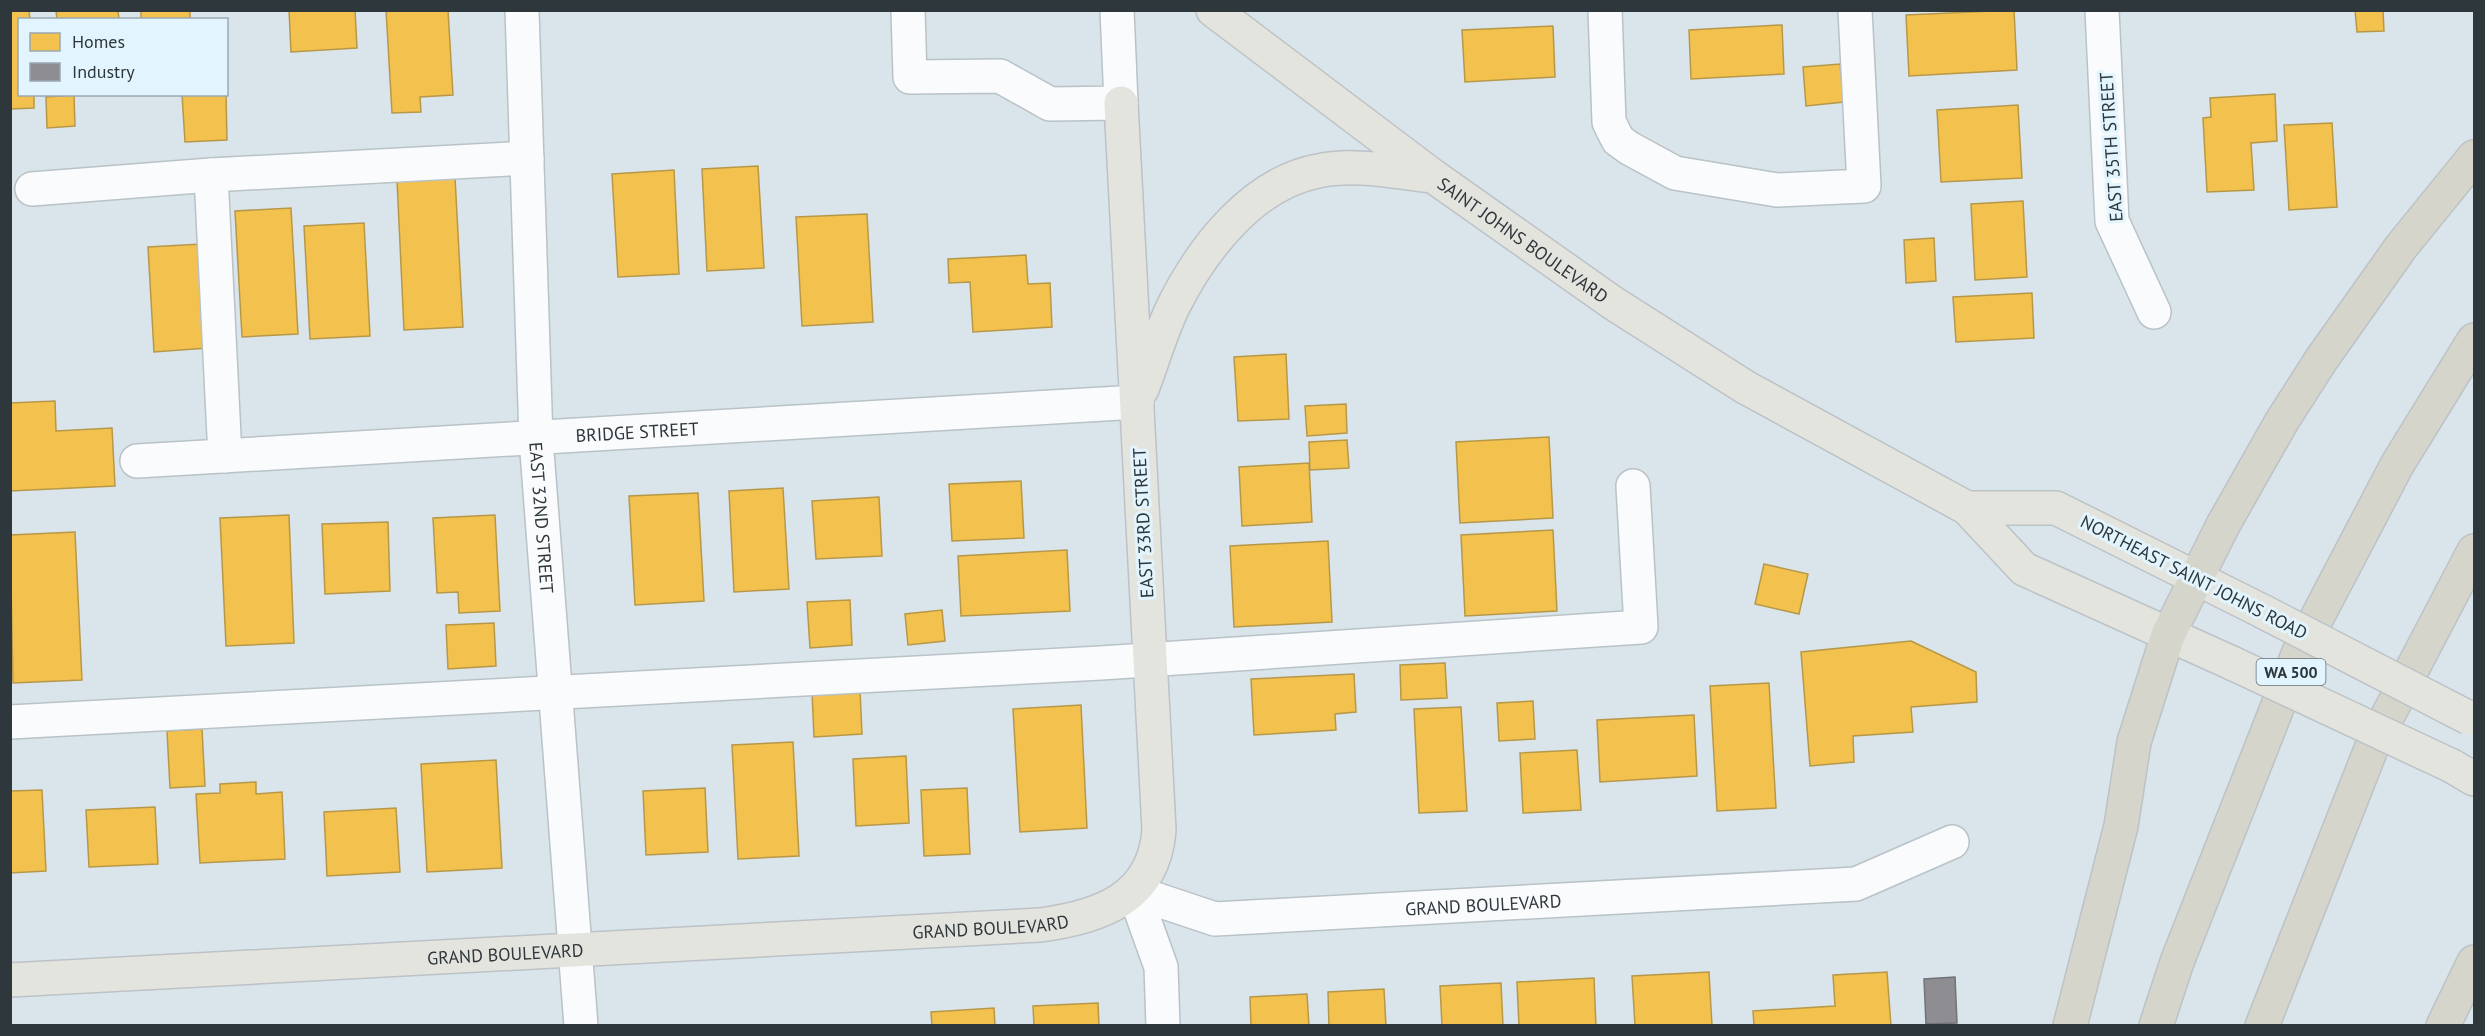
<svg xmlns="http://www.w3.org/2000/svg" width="2485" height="1036" font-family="'PT Sans',sans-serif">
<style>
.homes{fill:#f2c14e;stroke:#b79849;stroke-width:1.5}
.industry{fill:#8d8d92;stroke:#707378;stroke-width:1.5}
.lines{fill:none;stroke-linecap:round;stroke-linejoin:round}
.minor-casing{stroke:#b9c2c7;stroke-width:36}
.major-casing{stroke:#bcc2c6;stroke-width:36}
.highway-casing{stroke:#bcc2c6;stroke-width:36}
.minor{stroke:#f9fbfc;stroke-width:33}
.major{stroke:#e4e4de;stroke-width:33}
.highway{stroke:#d5d5cb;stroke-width:33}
.major-bridge-casing{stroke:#bcc2c6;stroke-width:36;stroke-linecap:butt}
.major-bridge{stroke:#e4e4de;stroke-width:33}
.labels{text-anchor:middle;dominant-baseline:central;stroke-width:6;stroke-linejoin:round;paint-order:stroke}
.shield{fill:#e2f4fd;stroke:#647076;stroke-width:1.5}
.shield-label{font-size:16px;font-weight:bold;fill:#2e373c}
.street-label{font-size:18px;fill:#2e373c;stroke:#e2f4fd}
</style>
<rect width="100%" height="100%" fill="#d9e5eb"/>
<!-- homes -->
<g class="homes">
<path d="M10 10H29L30 20H20V94H34V108L10 109Z"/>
<path d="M56 10H118L119 20H57Z"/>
<rect x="141" y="10" width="49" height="10"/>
<path d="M289 10H355L357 48 291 52Z"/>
<path d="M386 10H448L453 95 420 97 421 112 392 113Z"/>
<path d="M2014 10 2017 70 1909 76 1906 15Z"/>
<path d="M2355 10H2383L2384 31 2357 32Z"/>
<path d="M1782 25 1784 74 1691 79 1689 30Z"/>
<path d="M1553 26 1555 77 1465 82 1462 30Z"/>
<path d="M1840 64 1844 102 1806 106 1803 67Z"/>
<path d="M182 94H226L227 140 185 142Z"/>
<path d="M2275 94 2277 141 2251 143 2254 190 2207 192 2203 118 2211 117 2210 98Z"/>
<path d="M74 95 75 126 47 128 46 97Z"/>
<path d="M2018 105 2022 178 1941 182 1937 110Z"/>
<path d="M2332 123 2337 207 2289 210 2284 125Z"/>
<path d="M758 166 764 268 707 271 702 169Z"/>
<path d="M674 170 679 274 618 277 612 174Z"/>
<path d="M455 177 463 327 404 330 397 180Z"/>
<path d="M2023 201 2027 277 1975 280 1971 204Z"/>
<path d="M291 208 298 334 242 337 235 211Z"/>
<path d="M867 214 873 322 802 326 796 217Z"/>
<path d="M364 223 370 336 310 339 304 226Z"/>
<path d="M1934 238 1936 281 1906 283 1904 240Z"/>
<path d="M202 244 207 348 154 352 148 247Z"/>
<path d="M1026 255 1028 284 1050 283 1052 327 973 332 970 282 949 283 948 259Z"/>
<path d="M2032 293 2034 338 1956 342 1953 297Z"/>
<path d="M1286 354 1289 419 1238 421 1234 357Z"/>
<path d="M55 401 56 431 112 428 115 486 10 491V403Z"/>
<path d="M1346 404 1347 433 1307 436 1305 406Z"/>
<path d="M1549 437 1553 518 1460 523 1456 442Z"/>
<path d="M1347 440 1349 468 1310 470 1309 442Z"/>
<path d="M1309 463 1312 522 1242 526 1239 467Z"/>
<path d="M1021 481 1024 538 952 541 949 484Z"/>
<path d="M783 488 789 589 734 592 729 491Z"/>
<path d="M698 493 704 601 635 605 629 496Z"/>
<path d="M879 497 882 556 816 559 812 501Z"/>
<path d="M289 515 294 643 226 646 220 518Z"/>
<path d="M495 515 500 611 459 613 458 592 437 593 433 518Z"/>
<path d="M388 522 390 591 325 594 322 524Z"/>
<path d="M1553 530 1557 611 1465 616 1461 535Z"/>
<path d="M75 532 82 680 13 683 10 535Z"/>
<path d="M1328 541 1332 622 1234 627 1230 546Z"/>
<path d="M1067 550 1070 611 961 616 958 556Z"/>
<path d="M1764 564 1808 574 1799 614 1755 604Z"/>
<path d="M850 600 852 645 810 648 807 602Z"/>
<path d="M942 610 945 641 908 645 905 614Z"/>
<path d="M494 623 496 666 448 669 446 625Z"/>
<path d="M1911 641 1976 672 1977 702 1911 707 1913 732 1853 736 1854 762 1810 766 1801 652Z"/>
<path d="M1445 663 1447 698 1401 700 1400 665Z"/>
<path d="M1354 674 1356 712 1335 714 1336 730 1254 735 1251 679Z"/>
<path d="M1769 683 1776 808 1717 811 1710 686Z"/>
<path d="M860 690 862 734 814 737 812 692Z"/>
<path d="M1533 701 1535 739 1499 741 1497 703Z"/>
<path d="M1081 705 1087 828 1020 832 1013 709Z"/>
<path d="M1461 707 1467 811 1419 813 1414 709Z"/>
<path d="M1694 715 1697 776 1600 782 1597 720Z"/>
<path d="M202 729 205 786 170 788 167 731Z"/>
<path d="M793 742 799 856 738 859 732 745Z"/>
<path d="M1577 750 1581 810 1523 813 1520 753Z"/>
<path d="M906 756 909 823 856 826 853 759Z"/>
<path d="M496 760 502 868 427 872 421 764Z"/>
<path d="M256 782V794L282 792 285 859 200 863 196 794 220 793V784Z"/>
<path d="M705 788 708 852 646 855 643 791Z"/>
<path d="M967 788 970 854 924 856 921 790Z"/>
<path d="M42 790 46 871 10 873V791Z"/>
<path d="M155 807 158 864 89 867 86 810Z"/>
<path d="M396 808 400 872 327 876 324 812Z"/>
<path d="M1709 972 1712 1026H1635L1632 976Z"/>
<path d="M1887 972 1891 1026H1754L1753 1011 1835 1006 1833 975Z"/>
<path d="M1594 978 1596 1026H1519L1517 982Z"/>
<path d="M1501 983 1503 1026H1442L1440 986Z"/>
<path d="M1384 989 1386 1026H1329L1328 992Z"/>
<path d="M1307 994 1309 1026H1251L1250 997Z"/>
<path d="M1098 1003 1099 1026H1034L1033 1006Z"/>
<path d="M994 1008 995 1026H932L931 1012Z"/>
</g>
<!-- industry -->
<path class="industry" d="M1955 977 1957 1023 1926 1024 1924 979Z"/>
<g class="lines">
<!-- minor casing -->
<g class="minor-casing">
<g id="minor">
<path id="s1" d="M522 10 536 439 581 1026"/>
<path d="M908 10 910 77 1000 76 1050 104 1121 103 1117 10"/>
<path d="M1605 10 1609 122 1618 140 1629 148 1675 173 1777 190 1864 186 1855 10"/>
<path d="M2102 10 2112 221 2154 312"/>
<path d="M211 175 225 456"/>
<path d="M32 189 211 175 527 158"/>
<path id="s2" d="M137 461 1137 402"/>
<path d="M10 722 1101 663 1641 627 1633 486"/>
<path id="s3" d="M1134 892 1215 919 1856 884 1952 842"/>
<path d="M1134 892 1161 967 1163 1026"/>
</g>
</g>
<!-- major casing -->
<g class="major-casing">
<g id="major">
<path id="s4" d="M1213 10 1433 176 1613 303 1745 387 1967 508 2024 569 2234 664"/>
<path d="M1142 389C1153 361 1161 330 1175 303 1203 248 1253 183 1318 171 1354 163 1395 172 1432 176"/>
<path d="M1967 508H2056L2262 611"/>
<path d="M2452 766 2474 779"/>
<path id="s5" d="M10 980 1040 925C1101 917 1154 898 1159 830L1121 103"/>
</g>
</g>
<!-- highway casing -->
<g class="highway-casing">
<g id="highway">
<path d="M2070 1026 2121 826 2134 742 2168 635 2223 525 2282 421 2321 360 2401 247 2474 157"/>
<path d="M2156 1026 2177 962 2299 652 2397 465 2474 340"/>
<path d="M2262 1026 2373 744 2474 551"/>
<path d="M2443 1026 2474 962"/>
</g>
</g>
<!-- minor -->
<use href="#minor" class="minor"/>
<!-- major -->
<use href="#major" class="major"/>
<!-- highway -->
<use href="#highway" class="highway"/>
<!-- major-bridge casing -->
<g class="major-bridge-casing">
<g id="major-bridge">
<path d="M2262 611 2469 718"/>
<path d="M2234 664 2452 766"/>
</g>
</g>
<!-- major-bridge -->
<use href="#major-bridge" class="major-bridge"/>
</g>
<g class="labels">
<!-- shield labels -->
<rect class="shield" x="2256.5" y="659" width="69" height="26" rx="4.5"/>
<g class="shield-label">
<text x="2291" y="672">WA 500</text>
</g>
<!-- street labels -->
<g class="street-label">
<text transform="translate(2111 147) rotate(-94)">EAST 35TH STREET</text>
<text stroke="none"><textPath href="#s4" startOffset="386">SAINT JOHNS BOULEVARD</textPath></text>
<text stroke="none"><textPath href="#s2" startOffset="501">BRIDGE STREET</textPath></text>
<text stroke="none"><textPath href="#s1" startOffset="508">EAST 32ND STREET</textPath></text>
<text transform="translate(1143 523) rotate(-93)">EAST 33RD STREET</text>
<text transform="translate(2194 577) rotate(27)">NORTHEAST SAINT JOHNS ROAD</text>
<text stroke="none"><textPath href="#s3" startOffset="354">GRAND BOULEVARD</textPath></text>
<text stroke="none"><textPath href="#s5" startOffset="982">GRAND BOULEVARD</textPath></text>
<text stroke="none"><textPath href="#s5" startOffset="496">GRAND BOULEVARD</textPath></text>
</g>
</g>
<!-- border -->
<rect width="2485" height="1036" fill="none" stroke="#2e373c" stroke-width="24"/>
<!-- legend -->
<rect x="18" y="18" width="210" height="78" fill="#e2f4fd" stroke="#9aa8b0" stroke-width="1.5"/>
<rect x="30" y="33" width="30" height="18" fill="#f2c14e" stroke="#9aa8b0" stroke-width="1.5"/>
<text x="72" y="48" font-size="18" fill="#2e373c">Homes</text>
<rect x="30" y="63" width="30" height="18" fill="#8d8d92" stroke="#9aa8b0" stroke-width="1.5"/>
<text x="72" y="78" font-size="18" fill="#2e373c">Industry</text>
</svg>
